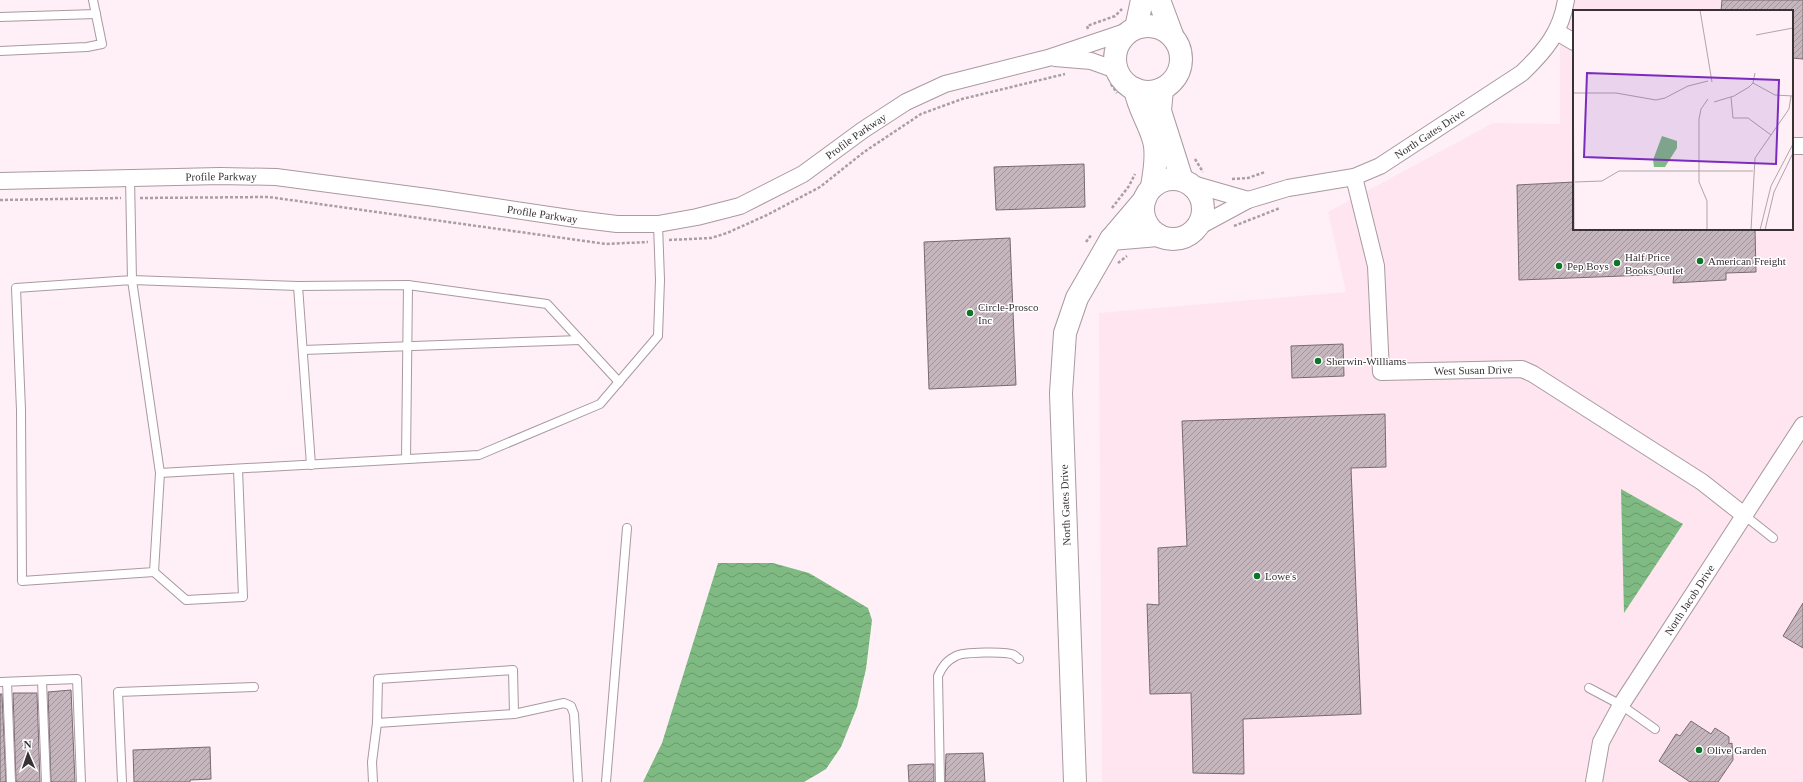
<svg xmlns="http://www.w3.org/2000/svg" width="1803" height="782" font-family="Georgia,serif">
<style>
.built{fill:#fee5f0;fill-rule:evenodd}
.water{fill:url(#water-waves)}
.building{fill:url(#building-hatch);stroke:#786a70}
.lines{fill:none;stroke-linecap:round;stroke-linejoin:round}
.lane-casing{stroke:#a999a0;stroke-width:10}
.street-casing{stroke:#a999a0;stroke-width:18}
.secondary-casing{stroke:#a999a0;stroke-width:24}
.path{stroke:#a99ea3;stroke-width:2.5;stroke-dasharray:3 2;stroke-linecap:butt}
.lane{stroke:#fff;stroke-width:8}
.street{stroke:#fff;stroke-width:16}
.secondary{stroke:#fff;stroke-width:22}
.poi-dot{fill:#0c7527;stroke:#fff;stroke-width:1.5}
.labels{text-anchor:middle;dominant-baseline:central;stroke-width:3;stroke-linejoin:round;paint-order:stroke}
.street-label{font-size:11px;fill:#393235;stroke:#fff}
.poi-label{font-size:11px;fill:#393235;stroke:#fff;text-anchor:start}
.inset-road{fill:none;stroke:#afa4a9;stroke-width:1}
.view{fill:#7b2cbf;fill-opacity:0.15;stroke:#7b2cbf;stroke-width:2}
.inset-edge{fill:none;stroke:#393235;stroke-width:2}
</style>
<defs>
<pattern id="water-waves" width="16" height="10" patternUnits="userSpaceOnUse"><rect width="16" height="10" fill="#7fba83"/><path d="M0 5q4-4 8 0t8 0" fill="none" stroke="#69986c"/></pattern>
<pattern id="building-hatch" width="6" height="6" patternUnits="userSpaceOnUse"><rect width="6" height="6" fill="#c5b5bc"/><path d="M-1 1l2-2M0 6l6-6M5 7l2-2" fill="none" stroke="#a1949a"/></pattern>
</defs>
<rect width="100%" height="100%" fill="#fef0f6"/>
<!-- built -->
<path class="built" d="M1560 0H1803V782H1102L1099 313 1346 292 1328 212 1493 123 1560 124ZM1574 11H1792V229H1574Z"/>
<!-- water -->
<g class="water">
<path d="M1621 489 1683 524 1624 613Z"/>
<path d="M718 563H773L809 573 868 608 872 620 866 669 857 707 841 747 826 769 804 782H643L662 743Z"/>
</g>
<!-- building -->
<g class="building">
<path d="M1722 0H1803V59L1792 58V11H1721Z"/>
<path d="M1084 164 1085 207 996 210 994 167Z"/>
<path d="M1574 182V229H1755L1756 272 1726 273V280L1673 283 1674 274 1519 280 1517 185Z"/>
<path d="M1010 238 1016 385 929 389 924 242Z"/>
<path d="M1343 344 1344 376 1292 378 1291 346Z"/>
<path d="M1385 414 1386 467 1351 468 1361 714 1243 719 1244 774 1193 773 1191 693 1150 694 1147 604 1159 605 1158 548 1187 546 1182 421Z"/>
<path d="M1803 603V648L1783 636Z"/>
<path d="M71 690 75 782H51L48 692Z"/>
<path d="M13 693H37L40 782H16Z"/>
<path d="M0 694H2L6 782H0Z"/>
<path d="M1691 721 1711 734 1715 728 1729 737V744L1732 743 1733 760 1718 782H1690L1659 761 1676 734 1680 736Z"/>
<path d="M210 747 211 779 190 780V782H134L133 750Z"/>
<path d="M983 753 985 782H945L946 754Z"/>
<path d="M927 764H934V782H909L908 765Z"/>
</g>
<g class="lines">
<!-- lane casing -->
<g class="lane-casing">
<g id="lane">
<path d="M0 17 96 14"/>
<path d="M0 51 87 47 102 44 93 0"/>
<path d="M130 178 132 280 16 288 21 410 22 581 154 572 160 473 132 280 298 286 408 285 547 304 619 382"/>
<path d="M298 286 311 465"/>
<path d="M303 350 580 340"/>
<path d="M406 459 408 285"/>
<path d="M160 473 479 455 600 404 658 336 660 280 658 224"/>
<path d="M1744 515 1773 538"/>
<path d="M154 572 186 600 243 597 238 469"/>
<path d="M42 681 46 782"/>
<path d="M0 682 77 679 81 782"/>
<path d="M7 682 11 782"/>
<path d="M1589 688 1621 705 1655 729"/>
<path d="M377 723 514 714"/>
<path d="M122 782 118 692 254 687"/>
<path d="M373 782 372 762 377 723 378 679 513 670 514 714 564 703 571 706 574 714 578 782"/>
<path d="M606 782 627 528"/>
<path d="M940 782 938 676C942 667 946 661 956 656 963 652 1007 651 1014 655 1015 655 1018 659 1019 659"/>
</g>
</g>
<!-- street casing -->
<g class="street-casing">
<g id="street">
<path d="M1557 32 1574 42"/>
<path d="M1055 58 1091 61 1116 70"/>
<path d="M1792 146H1803"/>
<path id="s1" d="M1354 177 1376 266 1381 372 1522 369 1533 374 1702 482 1744 515"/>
<path id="s2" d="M0 181 220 176 276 177 435 198 576 219 617 224H658L697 217 740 206 803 174 863 130 906 102 945 84 1048 58 1131 30"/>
<path d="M1189 183 1248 200"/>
<path id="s3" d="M1198 227 1248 200 1288 188 1354 177 1380 166 1522 73C1545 51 1561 32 1566 0"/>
<path id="s4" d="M1594 782 1601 742 1621 705 1803 425"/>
</g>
</g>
<!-- secondary casing -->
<g class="secondary-casing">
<g id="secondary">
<path d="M1159 0 1172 35"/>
<circle cx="1148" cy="59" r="33"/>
<path d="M1136 28 1142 0"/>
<path d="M1135 89C1139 110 1149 122 1154 141 1158 156 1154 173 1152 187"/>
<path d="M1162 89 1160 111 1182 180"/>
<circle cx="1173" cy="209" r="30"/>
<path d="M1111 239 1158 235"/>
<path d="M1075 782 1061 393 1065 333 1077 298 1111 239 1145 199"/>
</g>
</g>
<!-- path -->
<g class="path">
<path d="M1088 29 1087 26 1115 16 1122 9"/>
<path d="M1111 84 1117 93"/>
<path d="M1180 86C1187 71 1189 59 1188 42"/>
<path d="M1195 159 1203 172"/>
<path d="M1232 179 1248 178 1265 172"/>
<path d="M140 198 269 197 606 244 648 242"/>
<path d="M0 200 121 198"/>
<path d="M1112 208 1129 186 1135 174"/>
<path d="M1234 226 1280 208"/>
<path d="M669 240 711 238 727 233 767 215 820 187 864 152 921 114 962 99 1065 74"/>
<path d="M1086 242 1092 234"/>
<path d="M1168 248H1181L1196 242"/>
<path d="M1118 263 1127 256"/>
</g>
<!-- lane -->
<use href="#lane" class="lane"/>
<!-- street -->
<use href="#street" class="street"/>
<!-- secondary -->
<use href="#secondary" class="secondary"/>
</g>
<!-- markers -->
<g class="poi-dot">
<circle cx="1700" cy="261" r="4"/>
<circle cx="1617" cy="263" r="4"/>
<circle cx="1559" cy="266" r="4"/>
<circle cx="970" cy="313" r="4"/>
<circle cx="1318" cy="361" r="4"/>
<circle cx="1257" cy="576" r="4"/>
<circle cx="1699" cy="750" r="4"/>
</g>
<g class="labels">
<!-- street labels -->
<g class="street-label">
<text stroke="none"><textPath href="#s3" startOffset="253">North Gates Drive</textPath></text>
<text stroke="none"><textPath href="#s2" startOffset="881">Profile Parkway</textPath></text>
<text stroke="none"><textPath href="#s2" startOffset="221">Profile Parkway</textPath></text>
<text stroke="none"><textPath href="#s2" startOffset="545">Profile Parkway</textPath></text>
<text stroke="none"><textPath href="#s1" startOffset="290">West Susan Drive</textPath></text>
<text transform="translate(1065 505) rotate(-92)">North Gates Drive</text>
<text stroke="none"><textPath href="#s4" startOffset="208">North Jacob Drive</textPath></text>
</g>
<!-- poi labels -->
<g class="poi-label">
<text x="1625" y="257">Half Price<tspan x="1625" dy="13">Books Outlet</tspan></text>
<text x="1708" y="261">American Freight</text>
<text x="1567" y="266">Pep Boys</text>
<text x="978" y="307">Circle-Prosco<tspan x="978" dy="13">Inc</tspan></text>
<text x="1326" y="361">Sherwin-Williams</text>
<text x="1265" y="576">Lowe's</text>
<text x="1707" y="750">Olive Garden</text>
</g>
</g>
<!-- overview -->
<g transform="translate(1573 10)">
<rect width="220" height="220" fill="#fef0f6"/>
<path d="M89 126 104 131V138L92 157H81L80 150Z" fill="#7fba83"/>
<path class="inset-road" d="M127 0 139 72M0 5 1 220M183 25 220 18M180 73 202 85 220 86M0 83H43L83 90 92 88 115 76 135 71M158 87 160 108H175L198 125M141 92 161 86 176 77 180 73 182 63M2 172 29 171 46 161H180M82 220H105M107 220H133M134 220V191L126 172V109L128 99 135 89M178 220 182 148 216 99 218 86M187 220 198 176 220 134M192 220 201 182 220 143"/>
<path class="view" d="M14 63 206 70 203 154 11 147Z"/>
<rect width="220" height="220" class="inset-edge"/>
</g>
<!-- north arrow -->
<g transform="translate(28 754) rotate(358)" stroke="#ffffff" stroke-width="3" paint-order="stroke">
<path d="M0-3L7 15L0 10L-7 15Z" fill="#393235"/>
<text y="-6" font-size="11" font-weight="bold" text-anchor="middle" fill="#393235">N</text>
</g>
</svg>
